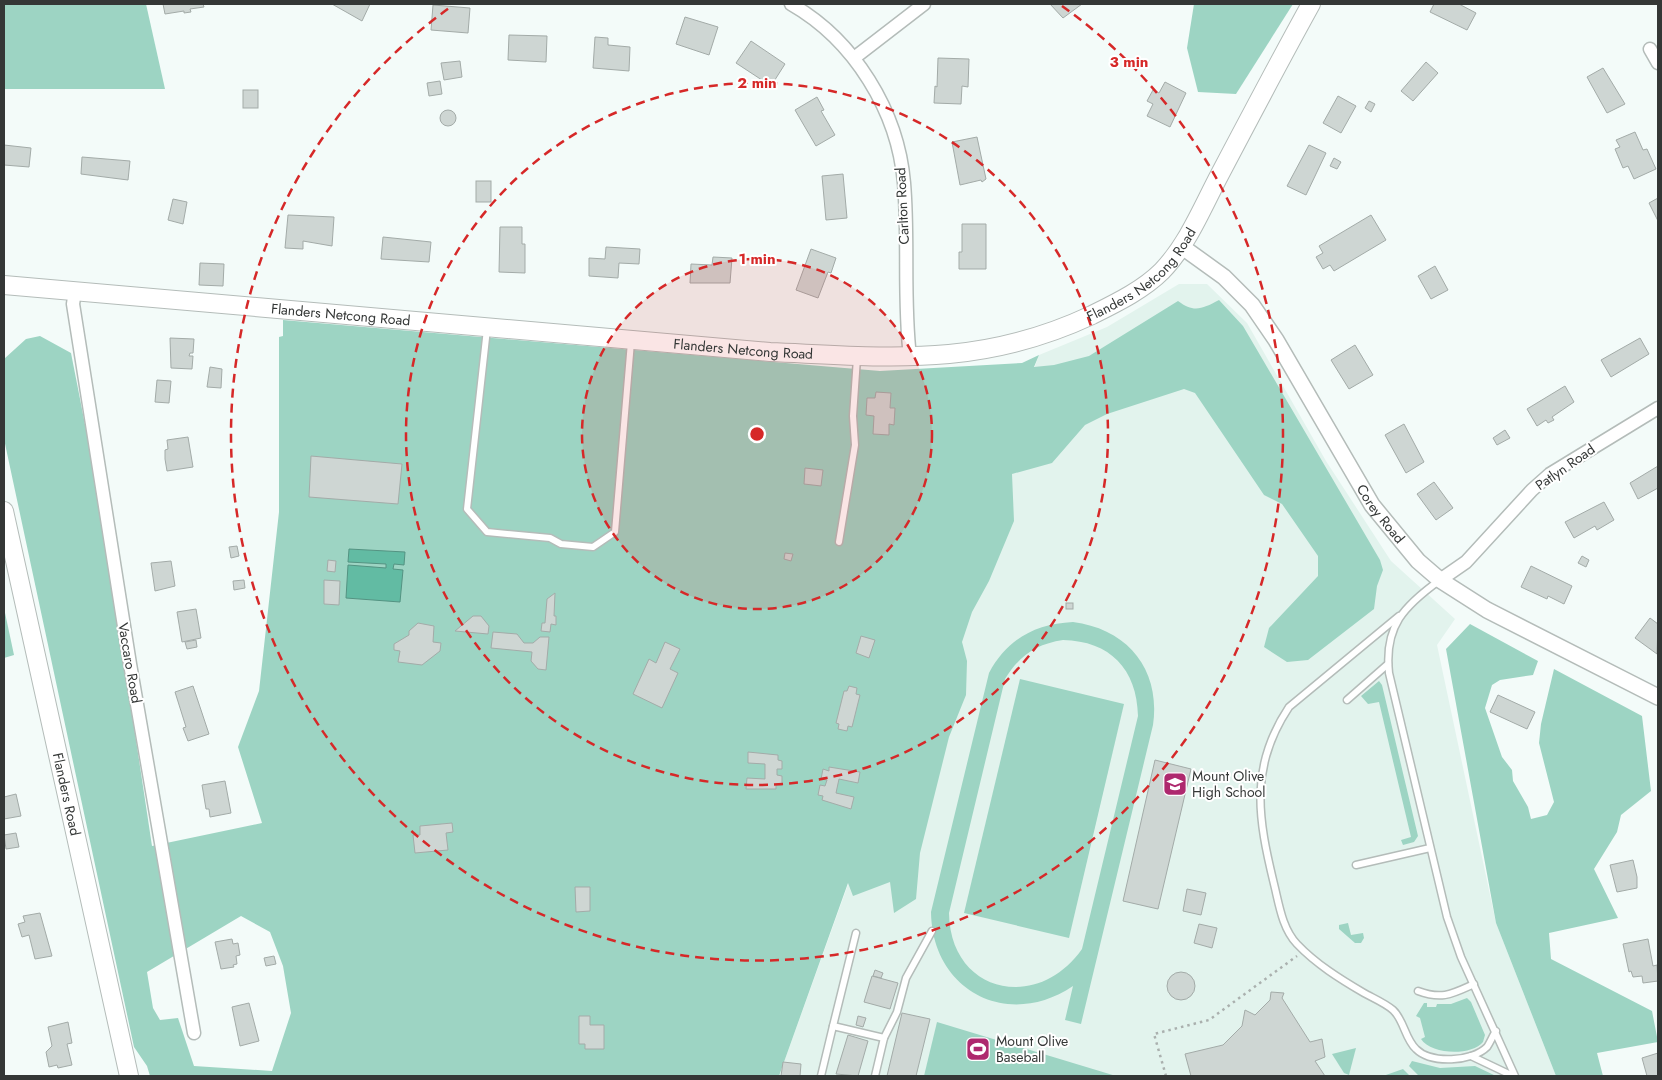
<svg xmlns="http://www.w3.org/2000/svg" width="1662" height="1080" font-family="Jost,sans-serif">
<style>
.built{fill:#e2f3ed}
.green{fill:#9dd4c3;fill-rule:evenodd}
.water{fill:#62bba3;stroke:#549382}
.building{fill:#ced6d3;stroke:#a3aba8}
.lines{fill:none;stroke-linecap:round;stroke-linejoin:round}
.service-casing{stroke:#b4bcb9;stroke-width:9}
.minor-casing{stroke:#b4bcb9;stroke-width:15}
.tertiary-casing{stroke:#b4bcb9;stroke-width:18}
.secondary-casing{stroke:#b4bcb9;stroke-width:20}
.path{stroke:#aab0ae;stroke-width:2.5;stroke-dasharray:2.5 4;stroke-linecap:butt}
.service{stroke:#fff;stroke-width:6}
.minor{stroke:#fff;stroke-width:12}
.tertiary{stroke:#fff;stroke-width:15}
.secondary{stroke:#fff;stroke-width:18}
.ring{fill:none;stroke:#d62828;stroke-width:2.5;stroke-dasharray:9 6}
.labels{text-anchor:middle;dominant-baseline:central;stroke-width:4;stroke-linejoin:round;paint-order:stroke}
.street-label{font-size:14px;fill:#343736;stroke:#fff}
.poi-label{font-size:14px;fill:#343736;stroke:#fff;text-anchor:start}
.centre{fill:#d62828;stroke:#fff;stroke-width:2.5}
.ring-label{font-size:15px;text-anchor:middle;font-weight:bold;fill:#d62828;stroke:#fff;stroke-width:4;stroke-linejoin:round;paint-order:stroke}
</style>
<rect width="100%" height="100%" fill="#f3fbf9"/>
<!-- built -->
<path class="built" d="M1179 284H1207L1247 323 1326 461 1391 561 1455 619 1437 645 1496 923 1556 1076H779L1039 355 1107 327Z"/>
<!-- green -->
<g class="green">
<path d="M4 4H146L165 89H4Z"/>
<path d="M1194 4H1293L1236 94 1198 92 1187 48Z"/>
<path d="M1219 300 1243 326 1380 560 1383 570 1377 586 1374 609 1308 660 1287 662 1264 647 1269 628 1318 576V556L1282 504 1264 495 1195 393 1184 389 1107 414 1085 425 1052 463 1012 474 1014 521 989 581 972 612 962 642 967 661 966 695 949 737 920 853 916 899 894 913 890 882 853 896 848 883 779 1076H150L147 1066 134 1047 4 439V359L26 339 40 336 71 353 100 501 152 846 262 823 238 747 259 691 279 512V337L283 336V320L880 371 1022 363 1039 355 1034 367 1054 365 1089 356 1178 301C1194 313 1202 309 1219 300ZM241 916 270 932 283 966 291 1013 272 1071 194 1066 178 1018 160 1020 153 1008 147 972Z"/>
<path d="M4 608 14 655 4 658Z"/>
<path d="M1073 622C1128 629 1161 670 1153 725L1081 1024 1065 1020 1073 986C1008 1030 932 991 931 912L989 673C1007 639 1035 624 1073 622ZM1063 640C1110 641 1137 669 1138 716L1082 949C1037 1013 950 993 949 913L1005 679C1019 656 1036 644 1063 640Z"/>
<path d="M1470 624 1538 661 1533 675 1500 680 1492 685 1485 708 1502 757 1512 770 1513 781 1528 807 1531 819 1547 815 1554 802 1539 743 1541 724 1554 669 1642 716 1651 791 1621 815 1617 832 1594 869 1618 918 1549 933 1551 959 1652 1011 1658 1042 1597 1053 1603 1076H1556L1496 923 1446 649Z"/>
<path d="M1020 679 1124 704 1069 938 964 913Z"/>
<path d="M1379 681 1382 685 1418 836 1414 842 1403 845 1401 840 1411 837 1379 702 1368 704 1361 696Z"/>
<path d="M1348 923 1351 935 1363 933 1364 938 1361 943H1355L1339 929V925Z"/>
<path d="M1467 998 1471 1002 1485 1035 1483 1042C1472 1056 1431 1055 1421 1039L1425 1037 1420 1018 1416 1016 1424 1003H1427V1007H1436L1437 1004H1451Z"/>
<path d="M937 1022 1116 1076H924Z"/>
<path d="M1356 1048 1349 1075 1344 1073 1332 1054Z"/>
<path d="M1412 1061 1440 1068 1475 1066 1496 1076H1419L1409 1066Z"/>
<path d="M1403 1069 1410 1076H1383Z"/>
</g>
<!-- water -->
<path class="water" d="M349 549 405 552 404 565 394 564 393 569 403 570 400 602 346 598 348 565 386 568V564L348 562Z"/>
<!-- building -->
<g class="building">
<path d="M163 4H203L204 7 190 9 191 12 184 13V11L165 14Z"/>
<path d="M332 4H370L362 21Z"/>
<path d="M1050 4H1082L1063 18Z"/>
<path d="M1434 4H1459L1476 13 1467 30 1430 12Z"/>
<path d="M433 5 470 8 468 33 431 30Z"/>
<path d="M685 17 718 27 709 55 676 44Z"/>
<path d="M509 35 547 36 546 62 508 60Z"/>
<path d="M595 37 608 38V45L630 47 629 71 593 68Z"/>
<path d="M751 41 785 64 771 86 736 63Z"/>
<path d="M938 58 969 59 968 87 962 86 961 104 934 103 935 86 937 87Z"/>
<path d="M460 61 462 77 444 80 441 63Z"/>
<path d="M1426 62 1438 73 1413 101 1401 91Z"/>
<path d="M1603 68 1625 104 1607 113 1587 77Z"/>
<path d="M440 81 442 94 429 96 427 83Z"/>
<path d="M1165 82 1186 93 1170 127 1147 116 1153 104 1147 101 1153 90 1159 93Z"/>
<rect x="243" y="90" width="15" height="18"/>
<path d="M1338 96 1356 106 1341 133 1323 123Z"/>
<path d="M817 97 824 110 821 111 835 135 816 146 795 110Z"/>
<path d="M1369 101 1375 104 1371 112 1365 108Z"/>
<circle cx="448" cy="118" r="8"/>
<path d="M1635 132 1643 150 1647 149 1656 169 1634 179 1628 166 1623 168 1615 149 1620 147 1616 140Z"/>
<path d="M977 137 986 179 982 182 981 180 960 185 952 142Z"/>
<path d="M4 145 31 148 29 167 4 165Z"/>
<path d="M1309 145 1326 153 1306 195 1287 186Z"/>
<path d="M82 157 130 161 128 180 81 174Z"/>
<path d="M1334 158 1341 162 1337 169 1330 166Z"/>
<path d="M843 174 847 218 826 220 822 176Z"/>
<rect x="476" y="181" width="15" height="21"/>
<path d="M1658 198V221L1649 203Z"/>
<path d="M173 199 187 202 183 224 168 220Z"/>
<path d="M288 215 334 217 332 246 303 241V249L285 248Z"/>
<path d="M1371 215 1386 240 1334 271 1330 265 1323 269 1316 257 1323 253 1319 246Z"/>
<path d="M962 224H986V269H959V252H962Z"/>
<path d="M500 227H522V244H525V273L499 272Z"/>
<path d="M383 237 431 242 429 262 381 259Z"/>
<path d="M606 247 640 249 639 264 619 263 618 278 589 276V258L605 259Z"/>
<path d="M811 249 836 258 831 273 828 272 818 298 796 290Z"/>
<path d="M713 257 732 258 730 283H690L691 264 712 265Z"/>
<path d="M200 263 224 264 223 286 199 285Z"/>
<path d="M1435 266 1448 290 1431 299 1418 276Z"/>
<path d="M170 338 194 339 193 353H190L189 356H193L192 369 171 368Z"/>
<path d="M1640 338 1649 354 1611 377 1601 360Z"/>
<path d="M1355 345 1373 375 1349 389 1331 360Z"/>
<path d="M210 367 222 369 221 388 207 387Z"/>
<path d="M157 380 171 381 169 403 155 402Z"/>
<path d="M1565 386 1574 402 1552 417 1554 420 1548 423 1546 420 1537 426 1527 409Z"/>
<path d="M876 392 891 393 890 408H895L894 425 889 424V435L873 434 874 416 866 415 867 398H875Z"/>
<path d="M1404 424 1424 462 1406 473 1385 435Z"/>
<path d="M1505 430 1510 438 1497 445 1493 438Z"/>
<path d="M188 437 193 467 167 471 165 459V450L168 449 167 440Z"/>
<path d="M311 456 402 464 398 504 309 497Z"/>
<path d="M1658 466V488L1638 499 1630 483Z"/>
<path d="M805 468 823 470 821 486 804 484Z"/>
<path d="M1434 482 1453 508 1436 520 1417 494Z"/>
<path d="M1604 502 1614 520 1597 530 1595 526 1574 538 1565 522Z"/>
<path d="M237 546 239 556 231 558 229 547Z"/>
<path d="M785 553 793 554 791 561 784 559Z"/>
<path d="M1582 556 1589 560 1586 567 1578 563Z"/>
<path d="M328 560 336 561 335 572 327 571Z"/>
<path d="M171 561 175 586 155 591 151 563Z"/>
<path d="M1531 566 1572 586 1564 604 1548 596 1547 599 1521 587Z"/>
<path d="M244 580 245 588 234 590 233 581Z"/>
<path d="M324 580 340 581 339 605 324 604Z"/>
<path d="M555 593 554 616H556V625L551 624 550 632 541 631 542 623H545L547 599Z"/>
<rect x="1066" y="603" width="7" height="6"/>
<path d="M196 609 201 638 182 642 177 612Z"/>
<path d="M473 616H481L489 626 488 634 455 631Z"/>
<path d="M1650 618 1658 624 1657 654 1635 638Z"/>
<path d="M418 623 434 626 433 642 441 643 440 651 422 665 398 662 400 651 394 650V644L409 635V631Z"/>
<path d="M493 632 517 634 524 643H533L540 637H549L546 670 538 669 531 661 532 652 491 648Z"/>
<path d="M861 636 875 640 869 658 856 653Z"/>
<path d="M196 640 197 647 187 649 185 642Z"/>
<path d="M665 642 680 649 670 669 678 673 662 708 633 694 649 659 656 663Z"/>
<path d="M193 686 209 734 188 741 183 728 186 727 175 692Z"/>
<path d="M849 686 857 688 856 694 860 695 852 727 848 726 847 731 838 729 839 724 836 723 844 691H847Z"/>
<path d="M1498 695 1535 712 1527 729 1490 712Z"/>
<path d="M748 752 778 755V760L782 761V769H777V775L782 776V785H776V789H746L747 778 765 779V764L748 763Z"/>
<path d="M1155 760 1191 769 1158 909 1123 901Z"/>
<path d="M829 767 860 772 858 783 839 779 836 793 854 797 851 809 822 800 823 796 818 795 820 785 825 786 827 780 821 779 823 769 829 771Z"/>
<path d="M225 781 231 813 210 817 209 809H206L202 785Z"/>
<path d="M16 794 21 816 4 819V797Z"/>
<path d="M452 823 453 832 446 833 448 850 415 853 413 835H420V826Z"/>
<path d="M16 833 19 847 6 849 4 835Z"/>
<path d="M1633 860 1637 877V888L1617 892 1610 865Z"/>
<path d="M575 887H590V911L576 912Z"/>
<path d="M1187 889 1206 893 1201 915 1183 911Z"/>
<path d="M40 913 52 956 35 959 29 935 22 937 18 924 25 922 23 916Z"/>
<path d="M1199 924 1217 928 1212 948 1194 943Z"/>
<path d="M232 939 233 944 238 943 240 955 236 956 237 964 233 965 234 967 221 969 215 942Z"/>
<path d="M1648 939 1653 966 1657 965 1658 981 1643 983 1642 976 1633 977 1631 971 1629 972 1623 944Z"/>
<path d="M274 956 276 964 266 966 264 958Z"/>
<path d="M875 970 883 973 881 978 873 976Z"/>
<circle cx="1181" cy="986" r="14"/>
<path d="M872 976 898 983 890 1009 864 1002Z"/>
<path d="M1271 992 1284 993 1282 998 1310 1042 1322 1039 1325 1057 1315 1061 1325 1076H1191L1185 1054 1223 1045 1242 1026 1245 1010 1255 1015 1270 1000Z"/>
<path d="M249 1003 259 1041 240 1046 232 1007Z"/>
<path d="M902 1013 930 1019 916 1076H887Z"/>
<path d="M579 1016H590V1025H604V1049H585V1044H579Z"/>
<path d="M858 1016 866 1018 863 1027 856 1025Z"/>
<path d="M68 1022 72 1043 67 1044 72 1065 58 1068 57 1065 49 1067 46 1052 52 1046 48 1027Z"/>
<path d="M848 1035 868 1041 858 1076 836 1074Z"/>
<path d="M1658 1053V1076H1647L1642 1058Z"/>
<path d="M783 1062 801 1064 800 1076H781Z"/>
</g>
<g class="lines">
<!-- service casing -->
<g class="service-casing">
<g id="service">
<path d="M487 329 467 509 487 532 550 538 561 544 593 547 615 532 631 342"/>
<path d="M839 542 855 445 853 416 857 358"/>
<path d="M1440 580C1404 606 1384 626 1389 673L1447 917 1461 957 1515 1076"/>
<path d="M1399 616 1289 707C1249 767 1258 818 1274 884 1279 904 1282 928 1297 944 1316 964 1340 979 1364 993 1373 998 1385 1003 1393 1010 1404 1020 1405 1039 1416 1049 1431 1064 1472 1062 1487 1047 1490 1043 1493 1035 1496 1031"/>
<path d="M1347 700 1388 664"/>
<path d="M1356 865 1430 848"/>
<path d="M1418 991C1442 1000 1452 994 1474 984"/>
<path d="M833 1026 856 933"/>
<path d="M1471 1056 1513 1076"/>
<path d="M821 1076 833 1026 884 1038"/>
<path d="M875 1076 884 1038 897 1012 906 978 932 931"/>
</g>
</g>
<!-- minor casing -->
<g class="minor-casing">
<g id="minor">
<path d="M791 4C854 40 898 111 904 183 909 241 903 299 910 357"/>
<path d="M1650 49 1658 63"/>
<path d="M854 58 924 4"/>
<path d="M75 291 73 304 130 664 194 1033"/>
<path d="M1440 580 1466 562 1532 490 1550 474 1658 408"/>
</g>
</g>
<!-- tertiary casing -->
<g class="tertiary-casing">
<g id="tertiary">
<path id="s1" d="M1181 246 1224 277 1252 305 1276 340 1372 505 1418 561 1440 580 1487 610 1658 697"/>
</g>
</g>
<!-- secondary casing -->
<g class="secondary-casing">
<g id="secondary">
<path id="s2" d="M4 285 770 352C889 357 979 368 1092 315 1116 303 1143 290 1162 271 1188 244 1203 206 1220 174 1250 117 1280 60 1311 4"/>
<path id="s3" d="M4 511 129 1076"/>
</g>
</g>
<!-- path -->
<path class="path" d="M1166 1076 1154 1034 1209 1020 1297 956"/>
<!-- service -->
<use href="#service" class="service"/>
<!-- minor -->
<use href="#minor" class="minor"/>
<!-- tertiary -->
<use href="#tertiary" class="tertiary"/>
<!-- secondary -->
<use href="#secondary" class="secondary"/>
</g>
<!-- distance rings -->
<circle cx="757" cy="434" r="175" fill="#d62828" fill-opacity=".12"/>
<g class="ring">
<circle cx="757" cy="434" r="175"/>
<circle cx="757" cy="434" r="351"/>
<path d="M1062 6A526 526 0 1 1 452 6"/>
</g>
<!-- icons -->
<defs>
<g id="school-square" transform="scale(1.25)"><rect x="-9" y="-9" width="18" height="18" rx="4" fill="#ae286e" stroke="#fff"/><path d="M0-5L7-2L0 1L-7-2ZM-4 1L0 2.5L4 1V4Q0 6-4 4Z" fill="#fff"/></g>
<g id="stadium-square" transform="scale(1.25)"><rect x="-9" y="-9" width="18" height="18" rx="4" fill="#ae286e" stroke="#fff"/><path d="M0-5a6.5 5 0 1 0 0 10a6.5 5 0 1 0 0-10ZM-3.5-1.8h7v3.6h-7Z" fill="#fff"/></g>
</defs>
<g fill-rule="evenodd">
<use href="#school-square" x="1175" y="784"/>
<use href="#stadium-square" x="978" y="1049"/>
</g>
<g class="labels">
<!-- street labels -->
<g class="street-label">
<text transform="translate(902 206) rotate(-93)">Carlton Road</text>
<text stroke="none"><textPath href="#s2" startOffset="1162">Flanders Netcong Road</textPath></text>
<text stroke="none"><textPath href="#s2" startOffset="338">Flanders Netcong Road</textPath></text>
<text stroke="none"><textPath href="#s2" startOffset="742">Flanders Netcong Road</textPath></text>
<text transform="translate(1565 467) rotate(-35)">Patlyn Road</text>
<text stroke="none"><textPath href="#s1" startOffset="338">Corey Road</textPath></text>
<text transform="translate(130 663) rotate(80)">Vaccaro Road</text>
<text stroke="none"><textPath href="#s3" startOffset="290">Flanders Road</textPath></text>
</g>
<!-- poi labels -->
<g class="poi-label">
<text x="1192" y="776">Mount Olive<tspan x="1192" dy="16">High School</tspan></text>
<text x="996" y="1041">Mount Olive<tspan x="996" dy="16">Baseball</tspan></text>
</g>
</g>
<circle cx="757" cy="434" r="8" class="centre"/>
<g class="ring-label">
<text x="1129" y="67">3 min</text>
<text x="757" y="88">2 min</text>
<text x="757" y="264">1 min</text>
</g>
<!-- border -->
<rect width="1662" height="1080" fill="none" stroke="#343736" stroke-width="10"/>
</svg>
